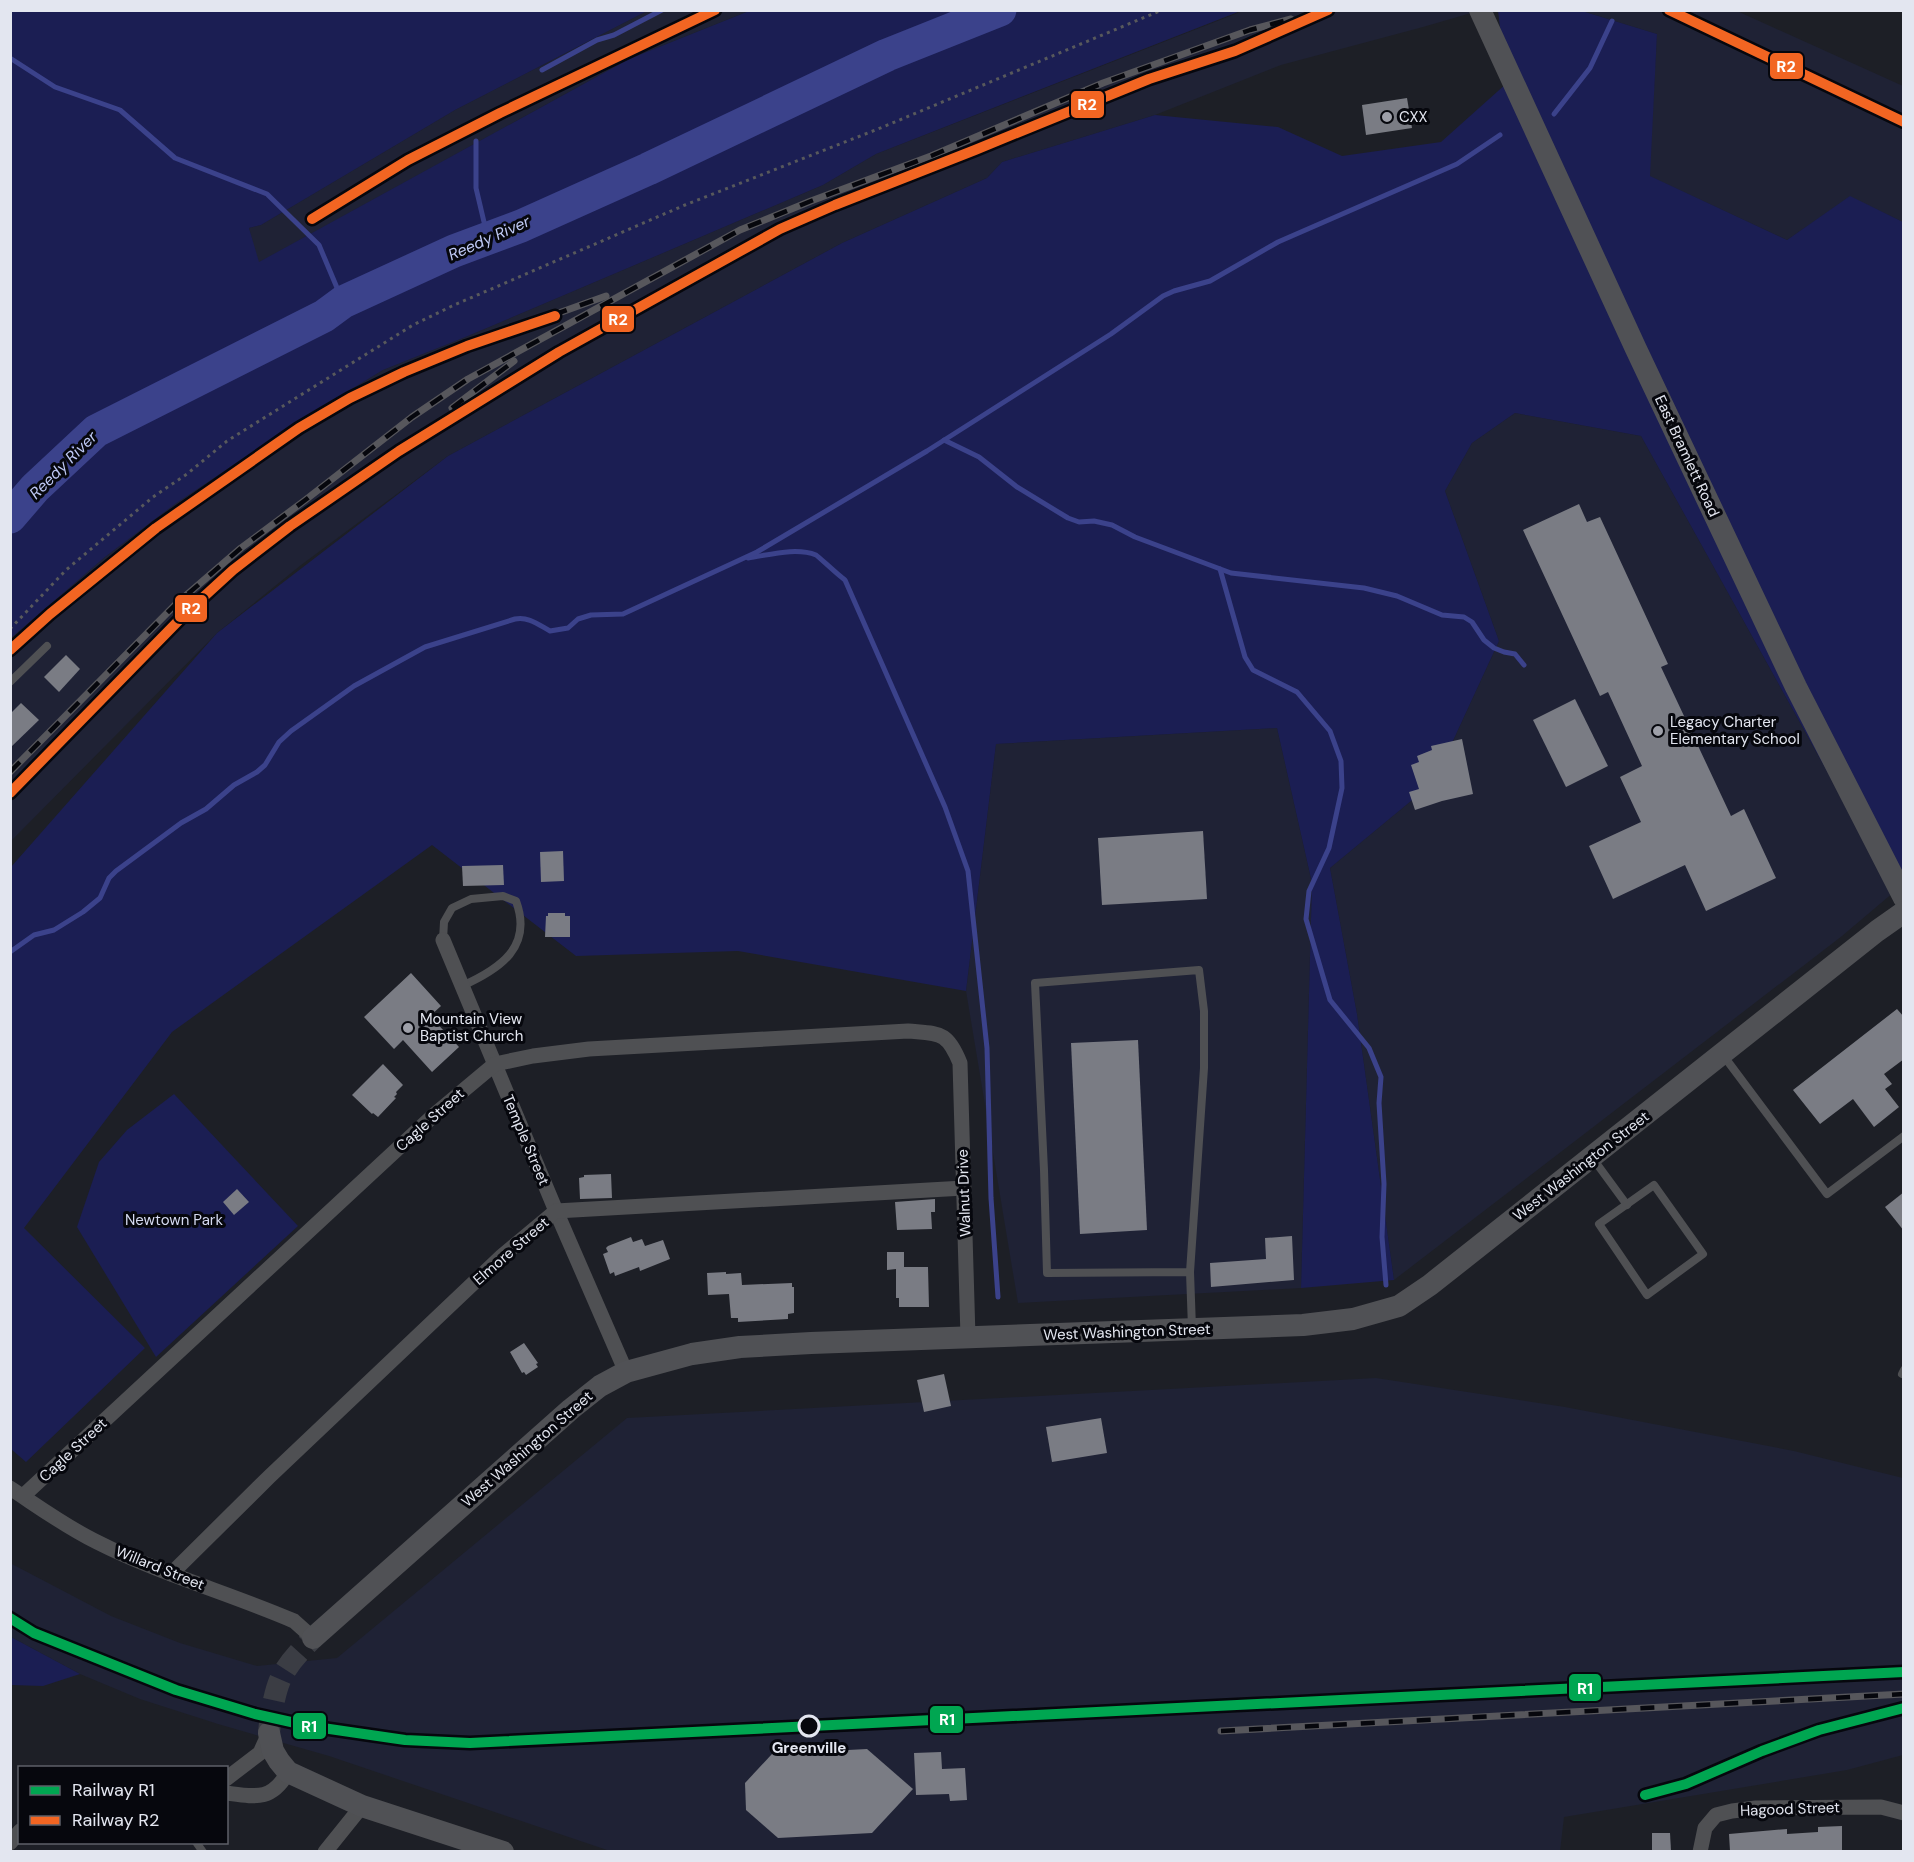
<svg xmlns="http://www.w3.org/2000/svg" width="1914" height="1862" font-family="'DM Sans',sans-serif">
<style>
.built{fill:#1f2235}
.green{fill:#1b1e53}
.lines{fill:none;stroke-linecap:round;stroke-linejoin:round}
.stream{stroke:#3b428b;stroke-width:5}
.river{stroke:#3b428b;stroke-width:33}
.building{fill:#7a7c84}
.secondary-tunnel{stroke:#3b3d44;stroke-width:22;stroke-dasharray:22 11;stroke-linecap:butt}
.path{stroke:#58595c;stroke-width:3;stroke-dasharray:3 4.5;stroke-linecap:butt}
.lane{stroke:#4f5053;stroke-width:8}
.street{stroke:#4f5053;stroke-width:15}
.secondary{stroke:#505155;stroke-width:22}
.rail-casing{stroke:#57575c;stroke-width:7}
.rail{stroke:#06070d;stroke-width:4.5;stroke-dasharray:14;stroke-linecap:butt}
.rail-1-casing{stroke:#06070d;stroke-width:15}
.rail-2-casing{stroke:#06070d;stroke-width:15}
.rail-1{stroke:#00a651;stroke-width:10}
.rail-2{stroke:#f26522;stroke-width:10}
.poi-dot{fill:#9ea0a9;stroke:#06070d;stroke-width:2}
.stop-dot{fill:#06070d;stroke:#e3e6f0;stroke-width:3}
.labels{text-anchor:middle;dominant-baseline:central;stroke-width:6;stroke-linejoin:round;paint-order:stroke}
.poi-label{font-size:15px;fill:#e3e6f0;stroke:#06070d;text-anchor:start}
.street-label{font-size:15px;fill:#e3e6f0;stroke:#06070d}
.park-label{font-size:15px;fill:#d5daf1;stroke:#06070d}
.stop-label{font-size:15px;font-weight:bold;fill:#e3e6f0;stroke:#06070d}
.water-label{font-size:16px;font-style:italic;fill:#bfc9f5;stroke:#06070d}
.line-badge{stroke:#06070d;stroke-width:2}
.badge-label{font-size:16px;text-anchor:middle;font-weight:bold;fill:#fff}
</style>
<rect width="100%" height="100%" fill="#1d1f26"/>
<!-- built -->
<g class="built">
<path d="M647 11H749L629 59 258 263 249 228 261 225 455 110Z"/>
<path d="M1239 11H1478L1423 27 1281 65 1155 115 1002 162 987 178 842 243 448 456 301 565 217 633 11 841V638L105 557 175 504 307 416 383 370 468 336 823 185 876 154 1238 13Z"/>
<path d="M1582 11H1737L1903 86V222L1850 197 1787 240 1649 176 1657 34Z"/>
<path d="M1515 413 1641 436 1894 892 1842 936 1394 1280 1357 1014 1330 868 1434 782 1499 641 1445 491 1472 443Z"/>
<path d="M1277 728 1312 883 1301 1288 1018 1303 966 991 996 744Z"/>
<path d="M1376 1378 1565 1407 1794 1451 1903 1478V1755L1847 1770 1564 1817 1560 1851H610L329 1756 218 1724 140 1699 80 1674 11 1637 10 1563 111 1616 180 1643 257 1666 337 1658 627 1418Z"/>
</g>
<!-- green -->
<g class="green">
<path d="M11 10 647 11 455 110 261 225 249 228 259 262 629 59 749 11H1239L1238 12 876 154 823 185 468 336 383 370 307 416 175 504 105 557 11 638Z"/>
<path d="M1498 11H1582L1657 34 1650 176 1787 240 1850 196 1903 222V887L1894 892 1641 436 1515 413 1472 443 1445 491 1499 641 1434 782 1330 868 1357 1014 1394 1280 1301 1288 1312 883 1277 728 996 744 966 991 738 951 576 956 432 845 172 1032 24 1228 145 1348 26 1462 11 1449V867L217 633 448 456 842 243 987 178 1002 162 1155 115 1278 127 1342 156 1441 142 1507 83Z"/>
<path d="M174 1094 298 1226 156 1357 77 1227 99 1162 127 1130Z"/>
<path d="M11 1637 80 1674 43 1686 11 1685Z"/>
</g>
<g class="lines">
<!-- stream -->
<g class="stream">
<path d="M10 58 55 87 120 110 175 158 267 194 319 245 343 302"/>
<path d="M542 70 597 40 614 35 662 10"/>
<path d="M1554 114 1590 68 1612 21"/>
<path d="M476 141V188L488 239"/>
<path d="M944 440 979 457 1017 487 1068 518 1079 522 1094 521 1112 525 1135 537 1231 573 1364 588 1397 596 1442 615 1464 617 1472 622 1484 640 1494 648 1504 652 1515 654 1524 665"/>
<path d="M748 558C769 555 796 547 816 555 819 557 839 576 845 580L945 807 968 871 987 1048 991 1198 998 1297"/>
<path d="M1220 569 1245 657 1253 670 1297 692 1330 731 1341 761 1342 788 1329 848 1309 891 1306 919 1330 1000 1369 1048 1381 1077 1379 1103 1384 1184 1382 1237 1386 1285"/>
<path d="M10 952 34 935 54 930 83 912 100 898 109 878 116 871 181 823 206 809 234 785 257 772 265 765 279 742 291 731 354 686 425 647 515 619C528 616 539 625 550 631L568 628 578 619 591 615 623 614 757 552 927 451 1111 334 1163 296 1174 291 1210 281 1278 242 1457 164 1500 135"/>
</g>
<!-- river -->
<path class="river" d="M10 517 35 488 96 431 324 316 343 302 454 251 521 226 648 169 887 55 1000 10"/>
</g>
<!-- building -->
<g class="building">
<path d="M1407 98 1412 128 1366 135 1362 105Z"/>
<path d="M1579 504 1587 522 1600 517 1668 664 1661 667 1731 816 1744 809 1776 878 1706 911 1685 865 1613 899 1589 846 1641 822 1620 777 1642 766 1608 692 1600 696 1523 530Z"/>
<path d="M66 655 80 669 59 692 44 677Z"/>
<path d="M1575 699 1608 766 1566 787 1533 720Z"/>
<path d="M21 703 39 720 10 748V714Z"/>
<path d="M1462 739 1473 794 1442 801 1415 810 1409 792 1419 789 1411 765 1419 762 1417 756 1432 750 1431 746Z"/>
<path d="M1203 831 1207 899 1102 905 1098 838Z"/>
<path d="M563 851 564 881 541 882 540 852Z"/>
<path d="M503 865 504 885 463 886 462 866Z"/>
<path d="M548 913H565V916H570V937H545L546 916H548Z"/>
<path d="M411 973 441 1006 430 1016 459 1047 432 1072 403 1040 394 1049 364 1017Z"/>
<path d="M1897 1009 1904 1017V1059L1884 1074 1892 1084 1885 1089 1899 1107 1874 1127 1853 1099 1820 1124 1793 1090Z"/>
<path d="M1138 1040 1147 1230 1080 1234 1071 1043Z"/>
<path d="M383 1064 403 1085 396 1092 397 1094 394 1097 396 1098 378 1117 373 1113 372 1114 352 1095Z"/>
<path d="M611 1174 612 1198 580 1199 579 1178 584 1177V1175Z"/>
<path d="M237 1189 249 1202 234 1215 223 1202Z"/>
<path d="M1904 1192V1231L1885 1207Z"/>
<path d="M935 1199V1212H931L932 1229 897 1230 895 1202Z"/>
<path d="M1292 1236 1294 1280 1211 1287 1210 1263 1266 1259 1265 1238Z"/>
<path d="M631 1237 633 1242 642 1239 645 1246 663 1240 670 1259 640 1271 639 1267 615 1276 614 1272 610 1274 603 1254 608 1252 606 1248 608 1246Z"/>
<path d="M887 1252H904V1267H928L929 1307H899V1298H896V1269L887 1270Z"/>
<path d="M726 1272V1274L741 1273 742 1285 792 1283V1287H794V1313L788 1314V1319L738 1322V1318H731L729 1294 708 1295 707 1273Z"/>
<path d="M524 1343 538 1363 536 1364 538 1367 526 1375 524 1372 522 1373 510 1352Z"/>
<path d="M944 1374 951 1406 924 1412 917 1380Z"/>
<path d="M1101 1418 1107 1453 1052 1462 1046 1427Z"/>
<path d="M867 1749 913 1789 872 1833 778 1838 746 1810 745 1783 772 1754Z"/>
<path d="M941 1752 942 1769 965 1768 967 1800 950 1801 949 1794 916 1795 914 1753Z"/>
<path d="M1842 1826V1851H1730L1729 1834 1787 1829V1834L1818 1832V1827Z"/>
<path d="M1652 1833H1670L1671 1851H1652Z"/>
</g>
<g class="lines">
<!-- secondary-tunnel -->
<path class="secondary-tunnel" d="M269 1733C270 1718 275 1687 283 1674 291 1660 302 1649 313 1638"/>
<!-- path -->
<path class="path" d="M10 629 66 570 153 497 187 474 227 441 413 325 452 306 685 205 878 129 1162 10"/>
<!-- lane -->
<g class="lane">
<path d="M10 682 47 646"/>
<path d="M443 940 444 922 452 908 471 899 503 896 516 901C533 947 500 969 462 986"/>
<path d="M1723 1055 1827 1194 1904 1136"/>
<path d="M1594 1160 1627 1205"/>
<path d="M1654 1185 1703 1254 1647 1295 1599 1224Z"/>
<path d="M1190 1272 1047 1273 1044 1170 1035 983 1199 970 1204 1011V1068L1190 1272 1192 1328"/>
<path d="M1902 1374 1904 1370"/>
<path d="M196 1842 203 1852"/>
</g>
<!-- street -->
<g class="street">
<path d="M443 940 556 1211 626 1372"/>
<path d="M10 1488C39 1507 66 1527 97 1542 160 1574 229 1593 294 1621L313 1638"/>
<path d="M23 1496 434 1115 495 1064 533 1056 589 1049 908 1031C940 1034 947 1031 960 1063L968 1337"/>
<path d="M171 1574 269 1477 502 1256 556 1211 964 1188"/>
<path d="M226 1779 260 1753 269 1733"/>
<path d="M226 1793C256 1797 272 1801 288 1772"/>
<path d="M10 1843 20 1831"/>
<path d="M325 1852 362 1806"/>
<path d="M1700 1852 1705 1828 1716 1815 1732 1811 1756 1808 1881 1807 1904 1813"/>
</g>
<!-- secondary -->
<g class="secondary">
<path d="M1480 10 1636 349 1796 687 1904 898"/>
<path d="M313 1638 571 1409 600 1386 626 1372 692 1354 740 1347 811 1343 1303 1325 1353 1319 1399 1306 1430 1285 1877 931 1904 912"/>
<path d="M269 1733 273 1751 279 1761 288 1772 362 1806 503 1852"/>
</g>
<!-- rail casing -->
<g class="rail-casing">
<g id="rail">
<path d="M1669 10 1904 122"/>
<path d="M312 219 408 160 500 113 715 10"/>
<path d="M452 408 514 361"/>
<path d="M10 650 50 614 156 528 299 428 350 398 404 372 467 346 606 296"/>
<path d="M10 772 175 605 241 548 304 501 412 417 468 379 740 230 811 201 931 156 1103 83 1250 30 1291 19"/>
<path d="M10 793 186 613 233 570 290 526 399 451 559 352 780 229 835 205 975 150 1149 79 1235 51 1328 10"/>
<path d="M1221 1731 1904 1694"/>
<path d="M1645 1795 1686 1784 1762 1751 1819 1730 1904 1708"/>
</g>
</g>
<!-- rail -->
<use href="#rail" class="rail"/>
<!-- rail-1 casing -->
<g class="rail-1-casing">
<g id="rail-1">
<path d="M10 1618 34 1633 176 1690 255 1714 309 1726 405 1740 470 1743 1904 1672"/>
<path d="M1645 1795 1686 1784 1762 1751 1819 1730 1904 1708"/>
</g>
</g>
<!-- rail-2 casing -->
<g class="rail-2-casing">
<g id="rail-2">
<path d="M1669 10 1904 122"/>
<path d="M312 219 408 160 500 113 715 10"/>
<path d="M10 650 50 614 156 528 299 428 350 398 404 372 467 346 555 316"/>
<path d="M10 793 186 613 233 570 290 526 399 451 559 352 780 229 835 205 975 150 1149 79 1235 51 1328 10"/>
</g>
</g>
<!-- rail-1 -->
<use href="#rail-1" class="rail-1"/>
<!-- rail-2 -->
<use href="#rail-2" class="rail-2"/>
</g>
<!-- markers -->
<g class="poi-dot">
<circle cx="1387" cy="117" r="6"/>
<circle cx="1658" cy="731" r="6"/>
<circle cx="408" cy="1028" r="6"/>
</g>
<circle class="stop-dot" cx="809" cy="1726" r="10"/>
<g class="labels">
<!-- poi labels -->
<g class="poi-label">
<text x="1399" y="117">CXX</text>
<text x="1670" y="722">Legacy Charter<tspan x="1670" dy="17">Elementary School</tspan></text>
<text x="420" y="1019">Mountain View<tspan x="420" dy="17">Baptist Church</tspan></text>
</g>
<!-- street labels -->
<g class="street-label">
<text transform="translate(1687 456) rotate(65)">East Bramlett Road</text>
<text transform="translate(430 1120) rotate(-42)">Cagle Street</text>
<text transform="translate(526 1140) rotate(67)">Temple Street</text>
<text transform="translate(1581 1166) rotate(-38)">West Washington Street</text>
<text transform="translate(964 1193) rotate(-92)">Walnut Drive</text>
<text transform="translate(511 1251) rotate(-41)">Elmore Street</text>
<text transform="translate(1127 1332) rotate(-2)">West Washington Street</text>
<text transform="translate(527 1449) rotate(-41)">West Washington Street</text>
<text transform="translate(73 1450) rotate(-43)">Cagle Street</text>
<text transform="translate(160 1568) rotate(22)">Willard Street</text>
<text transform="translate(1790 1809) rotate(-2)">Hagood Street</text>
</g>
<!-- park labels -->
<g class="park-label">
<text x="174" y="1220">Newtown Park</text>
</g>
<!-- stop labels -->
<g class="stop-label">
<text x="809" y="1748">Greenville</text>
</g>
<!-- water labels -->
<g class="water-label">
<text transform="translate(489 238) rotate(-24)">Reedy River</text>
<text transform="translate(63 465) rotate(-45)">Reedy River</text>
</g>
</g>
<g class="line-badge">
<rect x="1769" y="52" width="35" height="28" rx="6" fill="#f26522"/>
<rect x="1070" y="90" width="35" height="29" rx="6" fill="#f26522"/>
<rect x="601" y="305" width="34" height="28" rx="6" fill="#f26522"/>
<rect x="174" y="594" width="34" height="29" rx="6" fill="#f26522"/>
<rect x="1568" y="1673" width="34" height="29" rx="6" fill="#00a651"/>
<rect x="929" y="1705" width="35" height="29" rx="6" fill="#00a651"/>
<rect x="292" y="1712" width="35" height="28" rx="6" fill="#00a651"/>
</g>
<g class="badge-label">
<text x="1786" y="72">R2</text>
<text x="1087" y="110">R2</text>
<text x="618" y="325">R2</text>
<text x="191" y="614">R2</text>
<text x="1585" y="1694">R1</text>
<text x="947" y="1725">R1</text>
<text x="309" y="1732">R1</text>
</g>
<!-- border -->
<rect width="1914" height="1862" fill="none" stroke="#e3e6f0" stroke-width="24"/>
<!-- legend -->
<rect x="18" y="1766" width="210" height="78" fill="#06070d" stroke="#5e6068" stroke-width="1.5"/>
<rect x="30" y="1786" width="30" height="9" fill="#00a651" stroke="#5e6068" stroke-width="1.5"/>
<text x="72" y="1796" font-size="18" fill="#e3e6f0">Railway R1</text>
<rect x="30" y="1816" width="30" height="9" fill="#f26522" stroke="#5e6068" stroke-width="1.5"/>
<text x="72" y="1826" font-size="18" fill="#e3e6f0">Railway R2</text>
</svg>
